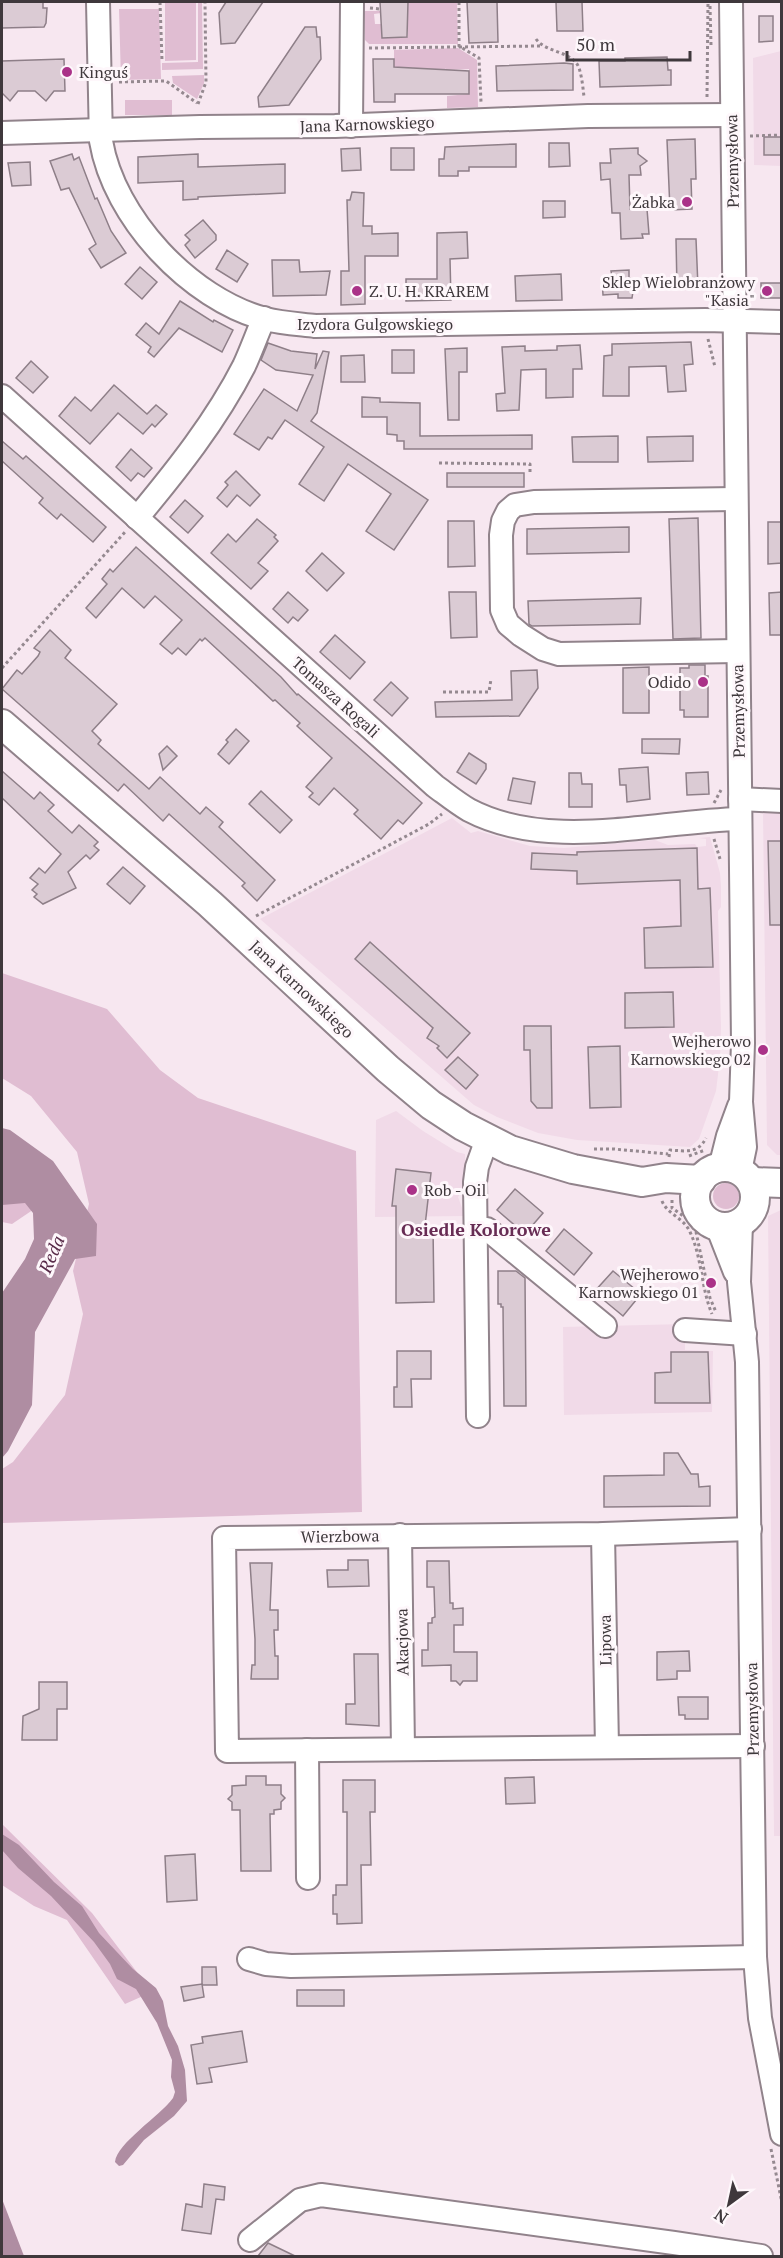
<svg xmlns="http://www.w3.org/2000/svg" width="783" height="2258" font-family="'PT Serif',serif">
<style>
.built{fill:#f1dae8}
.green{fill:#e0bdd2}
.water{fill:#af8da2}
.building{fill:#dbcbd4;stroke:#8e7f88;stroke-width:1.5}
.lines{fill:none;stroke-linecap:round;stroke-linejoin:round}
.minor-casing{stroke:#91838b;stroke-width:26}
.major-casing{stroke:#91838b;stroke-width:32}
.path{stroke:#958990;stroke-width:3;stroke-dasharray:3 3;stroke-linecap:butt}
.minor{stroke:#fff;stroke-width:22}
.major{stroke:#fff;stroke-width:28}
.poi-dot{fill:#aa3288;stroke:#fef7fb;stroke-width:2}
.labels{text-anchor:middle;dominant-baseline:central;stroke-width:6;stroke-linejoin:round;paint-order:stroke}
.poi-label{font-size:16px;fill:#3f383c;stroke:#fef7fb;text-anchor:end}
.street-label{font-size:16px;fill:#3f383c;stroke:#fef7fb}
.neighbourhood-label{font-size:18px;font-weight:bold;fill:#672c54;stroke:#fef7fb}
.water-label{font-size:18px;font-style:italic;fill:#592b49;stroke:#fef7fb}
</style>
<rect width="100%" height="100%" fill="#f7e7f0"/>
<!-- built -->
<g class="built">
<path d="M781 51V166L754 165 753 58Z"/>
<path d="M781 810V1155H777L767 1145 763 811Z"/>
<path d="M452 818 471 833 478 831 530 846 564 848 655 840 668 845 695 844 697 847 706 846V839L699 838 710 837 720 873 721 886V907L718 911 721 1027 720 1058 716 1091 699 1139 690 1147 577 1140 538 1133 497 1117 474 1105 260 919Z"/>
<path d="M396 1111 423 1131 457 1152 465 1154 466 1185 458 1197 465 1216 375 1217 376 1120Z"/>
<path d="M781 1210 782 1836H774L768 1216Z"/>
<path d="M685 1324V1350L713 1351 712 1412 564 1415 563 1327Z"/>
</g>
<!-- green -->
<g class="green">
<path d="M198 2H202L203 69 162 70V63L198 62Z"/>
<path d="M408 2H457L458 44H369L365 40 364 11H381V13L374 14 375 24H381L382 38 408 37Z"/>
<path d="M165 3H196V60L165 61Z"/>
<path d="M119 9H159L161 79 121 80Z"/>
<path d="M458 48 477 60 478 107 447 108V96L469 94V69L446 70 445 68V71L419 68V71L394 69V50Z"/>
<path d="M204 75V83L197 99 173 83 172 76Z"/>
<rect x="125" y="100" width="47" height="15"/>
<path d="M2 973 107 1009 160 1070 198 1098 356 1151 362 1512 2 1523V1469L13 1462 65 1395 83 1314 73 1271 89 1204 77 1152 31 1096 2 1078Z"/>
<path d="M2 1128 46 1201 12 1224 2 1222Z"/>
<circle cx="726" cy="1196" r="13"/>
<path d="M2 1824 92 1913 152 1992 125 2004 67 1920 34 1906 2 1885Z"/>
</g>
<!-- water -->
<g class="water">
<path d="M2 1128 10 1130 53 1161 97 1224 96 1256 75 1259 35 1332 32 1405 8 1451 2 1458V1293L25 1259 34 1239 33 1213 25 1203 2 1205Z"/>
<path d="M2 1834 19 1845 54 1882 82 1906 99 1933 133 1969 156 1988 163 2001 168 2026 178 2046 185 2070 187 2101 174 2116 144 2140 123 2165 119 2166 115 2162C117 2143 160 2116 173 2098L175 2092 171 2077 172 2060 157 2023 136 1989 117 1979 110 1964 94 1942 51 1896 18 1868 2 1850Z"/>
<path d="M2 2199 24 2256H2Z"/>
</g>
<!-- building -->
<g class="building">
<path d="M2 2H43V8H47L46 23 44 27 2 28Z"/>
<path d="M226 2H263L235 43 221 44 219 13Z"/>
<path d="M380 2H408L407 37 382 38Z"/>
<path d="M467 2H497L498 42 469 43Z"/>
<path d="M556 2H582L583 31H557Z"/>
<path d="M759 16H773V41L759 42Z"/>
<path d="M305 27H316L317 37H320L321 59 289 105 259 107 258 97Z"/>
<path d="M667 57 668 70H671V85L600 87 599 61H625V58Z"/>
<path d="M64 59 65 91H54L46 101 35 91H18L10 101 2 93V61Z"/>
<path d="M373 59H394V67L469 71V94H395V102H374Z"/>
<path d="M564 63 573 64V90L497 91 496 66Z"/>
<rect x="764" y="137" width="18" height="18"/>
<path d="M695 139 696 179H691L692 209 670 210 667 140Z"/>
<path d="M549 143H569L570 166 549 167Z"/>
<path d="M516 144V167H469V171H458V176H439V159H444L445 147Z"/>
<path d="M360 148 361 170 342 171 341 149Z"/>
<rect x="391" y="148" width="23" height="22"/>
<path d="M638 148V154L647 161 640 166 641 175H629L630 209H647L649 234H642L643 238 621 239 620 213H612L610 179 601 180 600 163H611L610 149Z"/>
<path d="M72 154 74 160 79 157 95 199 97 198 111 231 126 253 101 268 89 249 96 244 69 188 61 190 50 161Z"/>
<path d="M198 154V167L285 164V193L198 197V199L183 200V181L138 183V157Z"/>
<path d="M30 162 31 185 12 186 8 163Z"/>
<path d="M352 192 364 193 363 226H372V234L398 233V256H365V304L341 305V271H349L347 200H350Z"/>
<path d="M543 201H565V217L543 218Z"/>
<path d="M203 220 216 235V240L195 258 185 245 190 240 185 235Z"/>
<path d="M467 232 468 258 450 259 451 300 406 301V279H437V233Z"/>
<path d="M676 239H696L698 287 677 288Z"/>
<path d="M227 250 248 264 237 282 216 269Z"/>
<path d="M272 260H299L300 272 330 271 326 295 273 296Z"/>
<path d="M140 267 157 282 142 299 125 284Z"/>
<path d="M629 270V277L634 285 632 298H618V294L603 295 602 278 612 277 611 271Z"/>
<path d="M561 274 562 300 516 301 515 276Z"/>
<rect x="761" y="283" width="21" height="15"/>
<path d="M180 301 213 322 214 320 233 330 222 352 179 328 154 357 148 352 151 347 136 335 146 323 159 334Z"/>
<path d="M691 342 693 364 684 365 686 391 668 392 666 366 629 367V396H603L604 356 612 355V344Z"/>
<path d="M268 343 291 351 317 354 315 369 323 351 329 352 317 413 311 421 428 500 394 550 366 531 391 494 348 464 324 501 299 484 324 447 285 420 272 439 268 437 259 450 234 434 264 389 297 411 313 375 276 370 261 360Z"/>
<path d="M580 345 582 369H573V397L546 398V369L521 370 519 410 497 411 496 394 505 393 502 347 525 346V351L557 350V346Z"/>
<path d="M467 348V372H459V420H448L445 349Z"/>
<rect x="392" y="350" width="22" height="23"/>
<path d="M364 355 365 382H341V356Z"/>
<path d="M31 361 48 377 33 393 16 378Z"/>
<path d="M114 385 147 414 156 405 167 414 155 427 152 424 143 434 118 413 90 444 59 416 75 397 91 411Z"/>
<path d="M362 397 380 398V402L420 403V436L532 435V449H404V441H397V435L387 434V417H362Z"/>
<path d="M618 436V462H573L572 437Z"/>
<path d="M693 436V461L648 462 647 437Z"/>
<path d="M2 441 23 459 26 456 106 527 93 542 61 514 57 519 39 503 43 498 2 461Z"/>
<path d="M131 449 152 468 144 477 138 473 131 481 116 467Z"/>
<path d="M236 471 260 495 250 506 237 495 227 507 217 498 228 485 225 482Z"/>
<rect x="447" y="473" width="77" height="14"/>
<path d="M185 500 203 516 188 533 170 517Z"/>
<path d="M698 518 701 638 673 639 669 519Z"/>
<path d="M257 519 276 535 274 537 278 541 258 563 268 571 251 589 211 553 228 534 236 542Z"/>
<path d="M448 521H474L475 566 448 567Z"/>
<path d="M768 522H782V563L768 564Z"/>
<path d="M629 527V552L527 554V529Z"/>
<path d="M136 547 281 677 297 695 298 694 422 803 403 824 398 820 381 839 354 814 358 810 334 788 319 805 309 797 313 793 306 787 332 758 297 726 300 723 275 700 273 701 205 638 202 641 200 639 186 655 178 648 172 654 160 644 182 620 155 596 144 608 122 588 96 618 86 608 107 584 102 579 110 569 113 572Z"/>
<path d="M322 553 344 573 327 591 306 571Z"/>
<path d="M288 592 308 610 298 621 293 617 288 623 273 609Z"/>
<path d="M449 592H476L477 637 451 638Z"/>
<path d="M782 592V635H770L769 593Z"/>
<path d="M641 598 640 624 532 626 529 624 528 601Z"/>
<path d="M50 630 71 650 65 658 117 704 92 731 101 740 98 744 149 789 160 777 200 814 206 807 223 822 219 827 275 880 257 901 242 886 245 883 169 814 163 821 124 784 118 791 2 689 17 670 22 674 38 656 40 652 34 648Z"/>
<path d="M335 635 365 662 350 679 320 652Z"/>
<path d="M689 665H705V676H708V717H684V710H680V668H689Z"/>
<path d="M649 667V713H623V668Z"/>
<path d="M537 670 538 688 519 716 436 717 435 702 512 700 511 671Z"/>
<path d="M391 682 408 698 392 716 374 700Z"/>
<path d="M236 729 249 741 229 764 218 754 228 742 226 740Z"/>
<path d="M642 739H680L679 754 642 753Z"/>
<path d="M167 746 177 756 163 770 159 754Z"/>
<path d="M469 753 486 764V769L476 784 457 772Z"/>
<path d="M648 767 650 799 627 802 626 785H620L619 769Z"/>
<path d="M2 771 34 799 40 792 54 805 48 811 72 833 79 825 98 842 94 846 99 850 90 859 86 855 68 872 76 888 43 904 34 897 37 894 32 890 38 884 30 878 39 868 45 873 61 854 2 798Z"/>
<path d="M708 772 709 794 687 795 686 773Z"/>
<path d="M569 773H581L582 784H592V807H569Z"/>
<path d="M513 778 535 782 531 804 508 800Z"/>
<path d="M261 791 292 820 280 833 249 804Z"/>
<path d="M768 841H782V925H770Z"/>
<path d="M697 848 698 889 710 888 713 967 645 968 644 928 681 926 680 880 577 884V871L531 869 532 853 577 855V852Z"/>
<path d="M123 867 145 886 130 904 107 884Z"/>
<path d="M370 942 470 1033 447 1058 437 1048 439 1046 427 1038 433 1028 355 959Z"/>
<path d="M673 992 674 1027 625 1028V993Z"/>
<path d="M524 1026H551L552 1108H537L531 1101 530 1050H524Z"/>
<path d="M620 1046 621 1107 590 1108 588 1047Z"/>
<path d="M458 1057 478 1075 466 1089 445 1070Z"/>
<path d="M396 1169 431 1173 425 1226H433L434 1302 396 1303V1206H392Z"/>
<path d="M515 1189 543 1213 525 1234 497 1210Z"/>
<path d="M564 1229 592 1253 574 1275 546 1251Z"/>
<path d="M498 1271H516L525 1278 526 1406H504L503 1307H501V1304H498Z"/>
<path d="M613 1271 641 1294 623 1316 594 1292Z"/>
<path d="M397 1351H431V1379H411L412 1407H394V1387H397Z"/>
<path d="M671 1352H708L710 1403H655V1373L671 1372Z"/>
<path d="M664 1453H678L691 1474H698L699 1487 710 1486V1506L604 1507V1476L664 1475Z"/>
<path d="M348 1560H368L369 1586 328 1587 327 1570H348Z"/>
<path d="M427 1561H449L450 1603H453V1609L463 1608V1625H454V1652H477V1681H463L460 1685 456 1681H451V1665L422 1666V1650H428V1623H432V1618L435 1617 434 1587H427Z"/>
<path d="M250 1563H272L270 1610H278V1630H274L275 1656H278V1679H251L252 1665H255V1639Z"/>
<path d="M689 1651 690 1671H677V1679L657 1680V1652Z"/>
<path d="M354 1654H378L379 1726 346 1724V1704H355Z"/>
<path d="M39 1682H67V1709H57V1740H22L23 1716 39 1709Z"/>
<path d="M678 1697H708V1719H685V1715H679Z"/>
<path d="M246 1776H266V1785H281V1794L285 1798 281 1802V1809L274 1810V1814H270L271 1871H241L240 1810H232V1802L228 1799 232 1795V1786L246 1785Z"/>
<path d="M534 1777 535 1803 506 1804 505 1778Z"/>
<path d="M343 1780H375V1812H370L371 1865H361L362 1923 337 1924V1914H333V1895H336V1885H347V1812H343Z"/>
<path d="M195 1854 197 1900 167 1902 165 1856Z"/>
<path d="M202 1967H216L217 1985H202Z"/>
<path d="M202 1984 204 1997 184 2001 181 1987Z"/>
<rect x="297" y="1990" width="47" height="16"/>
<path d="M242 2031 247 2062 209 2068 212 2082 197 2084 191 2045 203 2043 202 2037Z"/>
<path d="M204 2184 225 2187 224 2200 216 2199 211 2234 182 2230 186 2204 202 2207Z"/>
<path d="M268 2243 295 2256H258Z"/>
</g>
<g class="lines">
<!-- minor casing -->
<g class="minor-casing">
<g id="minor">
<path d="M98 2 101 141C114 218 190 299 265 319 281 323 298 324 315 326L705 320 782 322"/>
<path d="M731 2 743 1043 741 1102 745 1147 740 1171"/>
<path d="M351 126 352 2"/>
<path d="M2 133 200 127 335 126 588 116 732 115"/>
<path d="M2 396 435 786C446 794 457 803 469 810 549 852 654 821 740 819"/>
<path d="M735 499 534 502 515 505 508 511 503 521 501 535 502 610 508 624 521 635 543 649 559 654 737 651"/>
<path d="M137 518C176 471 216 421 244 366 251 351 257 334 264 318"/>
<path d="M740 799 782 801"/>
<path d="M720 1168 728 1136 739 1106"/>
<path d="M741 1223 739 1282 747 1362 755 1957 760 2018 782 2134"/>
<path d="M717 1226 735 1272"/>
<path d="M476 1229H487L605 1326"/>
<path d="M685 1330 745 1334"/>
<path d="M478 1416 475 1182 477 1167 487 1139"/>
<path d="M750 1529 603 1534 224 1538 227 1751 753 1746"/>
<path d="M603 1534 607 1747"/>
<path d="M400 1535 403 1749"/>
<path d="M307 1750 308 1878"/>
<path d="M249 1959 266 1964 291 1966 755 1957"/>
<path d="M250 2240 300 2200 321 2195 674 2243 761 2256"/>
</g>
</g>
<!-- major casing -->
<g class="major-casing">
<g id="major">
<path d="M2 724 210 904 388 1069 431 1105 463 1126 510 1150 573 1169 642 1182 666 1178 701 1180"/>
<circle cx="725" cy="1197" r="30"/>
<path d="M752 1182 782 1183"/>
</g>
</g>
<!-- path -->
<g class="path">
<path d="M160 2 162 61"/>
<path d="M459 2V46L479 58 481 102"/>
<path d="M710 6 711 45"/>
<path d="M370 8 380 9"/>
<path d="M536 39C546 53 573 51 579 68 582 77 583 88 584 97"/>
<path d="M369 48 541 46"/>
<path d="M119 82 166 81 197 103"/>
<path d="M707 97 708 2"/>
<path d="M198 104 206 82 205 2"/>
<path d="M750 136 782 135"/>
<path d="M708 339 715 367"/>
<path d="M439 463 530 464V473"/>
<path d="M2 668 126 531"/>
<path d="M443 692H489L491 679"/>
<path d="M714 803 721 790"/>
<path d="M714 839 720 859"/>
<path d="M256 916 429 824 442 814"/>
<path d="M594 1149H614L668 1154"/>
<path d="M689 1156 705 1150"/>
<path d="M669 1157 670 1150C685 1151 698 1154 706 1138"/>
<path d="M672 1200V1208L686 1218 696 1232 710 1298 716 1312"/>
<path d="M662 1201C667 1214 684 1218 690 1232 702 1257 701 1288 712 1314"/>
<path d="M771 2149 782 2203"/>
</g>
<!-- minor -->
<use href="#minor" class="minor"/>
<!-- major -->
<use href="#major" class="major"/>
</g>
<!-- markers -->
<g class="poi-dot">
<circle cx="67" cy="72" r="6"/>
<circle cx="687" cy="202" r="6"/>
<circle cx="357" cy="291" r="6"/>
<circle cx="767" cy="291" r="6"/>
<circle cx="703" cy="682" r="6"/>
<circle cx="763" cy="1050" r="6"/>
<circle cx="412" cy="1190" r="6"/>
<circle cx="711" cy="1283" r="6"/>
</g>
<g class="labels">
<!-- poi labels -->
<g class="poi-label">
<text x="79" y="72" text-anchor="start">Kinguś</text>
<text x="675" y="202">Żabka</text>
<text x="755" y="282">Sklep Wielobranżowy<tspan x="755" dy="18">"Kasia"</tspan></text>
<text x="369" y="291" text-anchor="start">Z. U. H. KRAREM</text>
<text x="691" y="682">Odido</text>
<text x="751" y="1041">Wejherowo<tspan x="751" dy="18">Karnowskiego 02</tspan></text>
<text x="424" y="1190" text-anchor="start">Rob - Oil</text>
<text x="699" y="1274">Wejherowo<tspan x="699" dy="18">Karnowskiego 01</tspan></text>
</g>
<!-- street labels -->
<g class="street-label">
<text transform="translate(367 124) rotate(-2)">Jana Karnowskiego</text>
<text transform="translate(732 161) rotate(-91)">Przemysłowa</text>
<text x="375" y="324">Izydora Gulgowskiego</text>
<text transform="translate(336 697) rotate(42)">Tomasza Rogali</text>
<text transform="translate(738 711) rotate(-91)">Przemysłowa</text>
<text transform="translate(302 989) rotate(43)">Jana Karnowskiego</text>
<text transform="translate(340 1536) rotate(-1)">Wierzbowa</text>
<text transform="translate(605 1640) rotate(-91)">Lipowa</text>
<text transform="translate(402 1642) rotate(-91)">Akacjowa</text>
<text transform="translate(752 1709) rotate(-91)">Przemysłowa</text>
</g>
<!-- neighbourhood labels -->
<g class="neighbourhood-label">
<text x="476" y="1229">Osiedle Kolorowe</text>
</g>
<!-- water labels -->
<g class="water-label">
<text transform="translate(51 1254) rotate(-67)">Reda</text>
</g>
</g>
<!-- border -->
<rect width="783" height="2258" fill="none" stroke="#3f383c" stroke-width="6"/>
<!-- north arrow -->
<g transform="translate(729 2204) rotate(213)" stroke="#fef7fb" stroke-width="4.5" paint-order="stroke">
<path d="M0-4.5L10 22L0 15L-10 22Z" fill="#3f383c"/>
<text y="-9" font-size="16" font-weight="bold" text-anchor="middle" fill="#3f383c">N</text>
</g>
<!-- scale -->
<path d="M567 51v9h123v-9" fill="none" stroke="#3f383c" stroke-width="3"/>
<text x="576" y="51" font-size="18" fill="#3f383c" stroke="#fef7fb" stroke-width="4.5" paint-order="stroke">50 m</text>
</svg>
